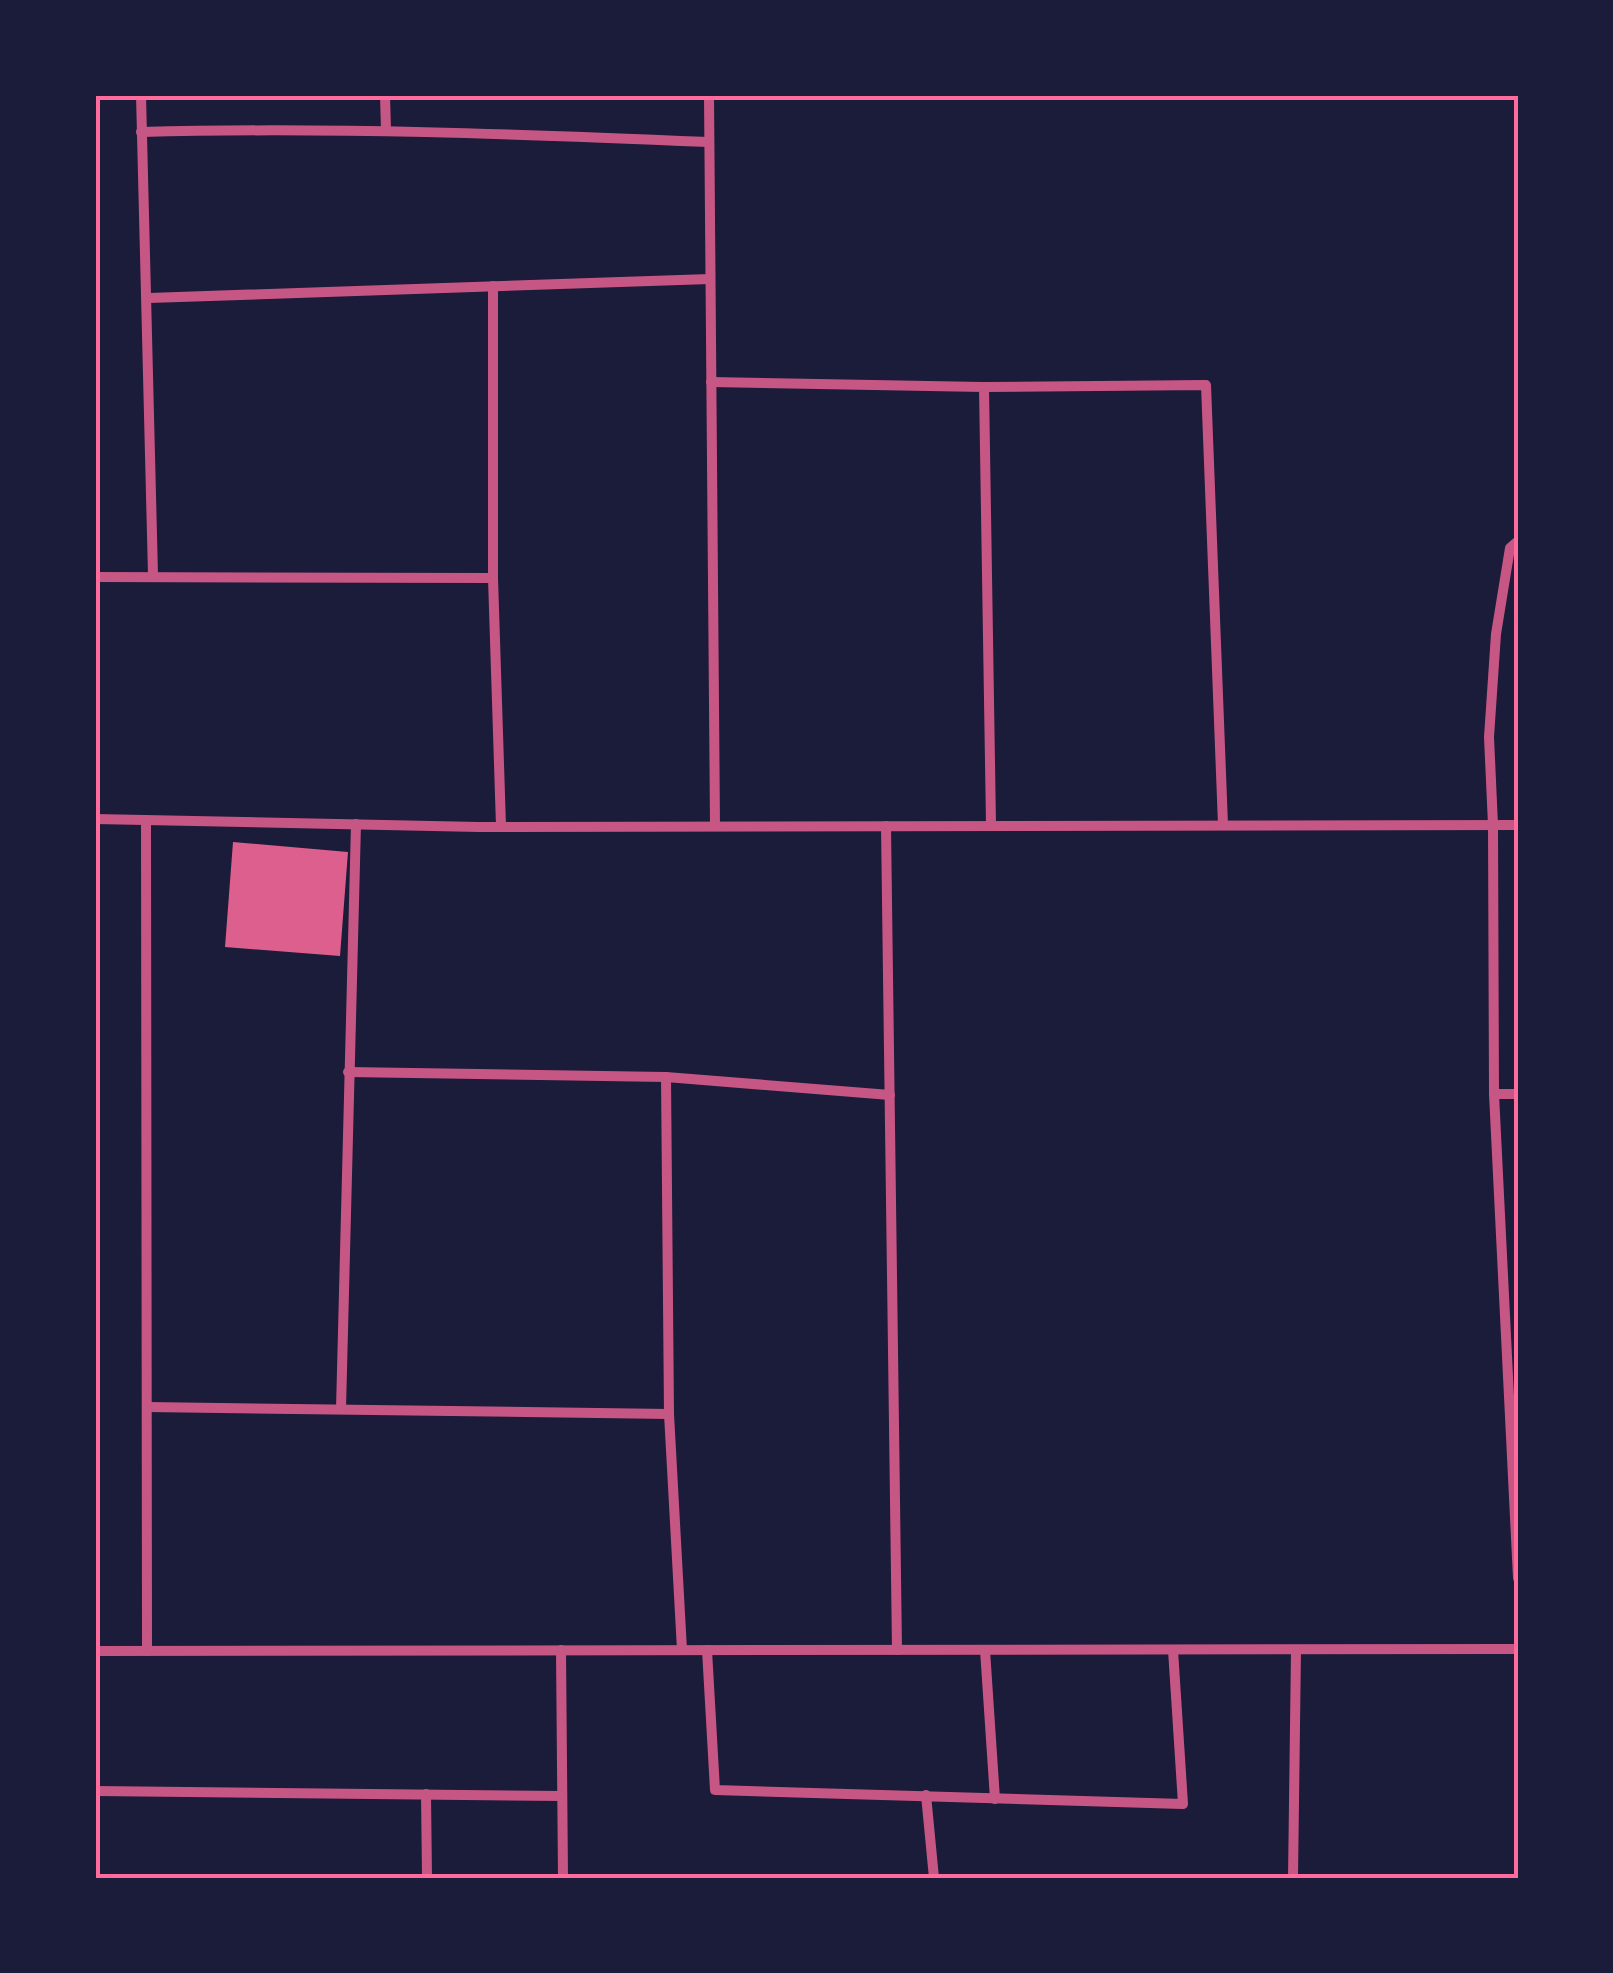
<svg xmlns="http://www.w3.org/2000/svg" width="1613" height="1973" font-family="'Libre Baskerville',serif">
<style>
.building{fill:#dd5f8e}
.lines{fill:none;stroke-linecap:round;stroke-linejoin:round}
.minor{stroke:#c65784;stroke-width:10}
.neatline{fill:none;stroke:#ff6b9d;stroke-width:4}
</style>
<rect width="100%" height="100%" fill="#1b1b3a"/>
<!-- building -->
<path class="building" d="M233 842 348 852 340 956 225 947Z"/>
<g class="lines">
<!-- minor -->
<g class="minor">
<path d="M141 95 153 575"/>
<path d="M385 95 386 131"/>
<path d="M709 95 715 826"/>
<path d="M141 132C331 127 520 134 709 142"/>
<path d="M493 286V578L501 826"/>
<path d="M149 298 710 279"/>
<path d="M711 382 984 387 991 825"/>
<path d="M984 387 1206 385 1223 825"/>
<path d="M1518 541 1510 548 1496 634 1489 737 1493 825 1494 1094 1518 1578"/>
<path d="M95 577 493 578"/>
<path d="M95 819 479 827 1518 825"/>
<path d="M146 820 147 1651"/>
<path d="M886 826 897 1650"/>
<path d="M348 1072 666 1077 890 1095"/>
<path d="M666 1077 669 1414 682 1650"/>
<path d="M1494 1094H1518"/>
<path d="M147 1407 669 1414"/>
<path d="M341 1409 356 824"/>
<path d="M561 1650 563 1878"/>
<path d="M707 1650 715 1790 1183 1804 1173 1650"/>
<path d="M985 1650 995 1799"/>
<path d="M95 1651 1518 1649"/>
<path d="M95 1791 562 1796"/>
<path d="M426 1794 427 1878"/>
<path d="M926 1795 934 1878"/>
<path d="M1293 1878 1296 1650"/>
</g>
</g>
<!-- border -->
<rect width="1613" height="1973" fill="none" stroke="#1b1b3a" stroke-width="195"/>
<rect x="98" y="98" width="1418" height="1778" class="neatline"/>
</svg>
